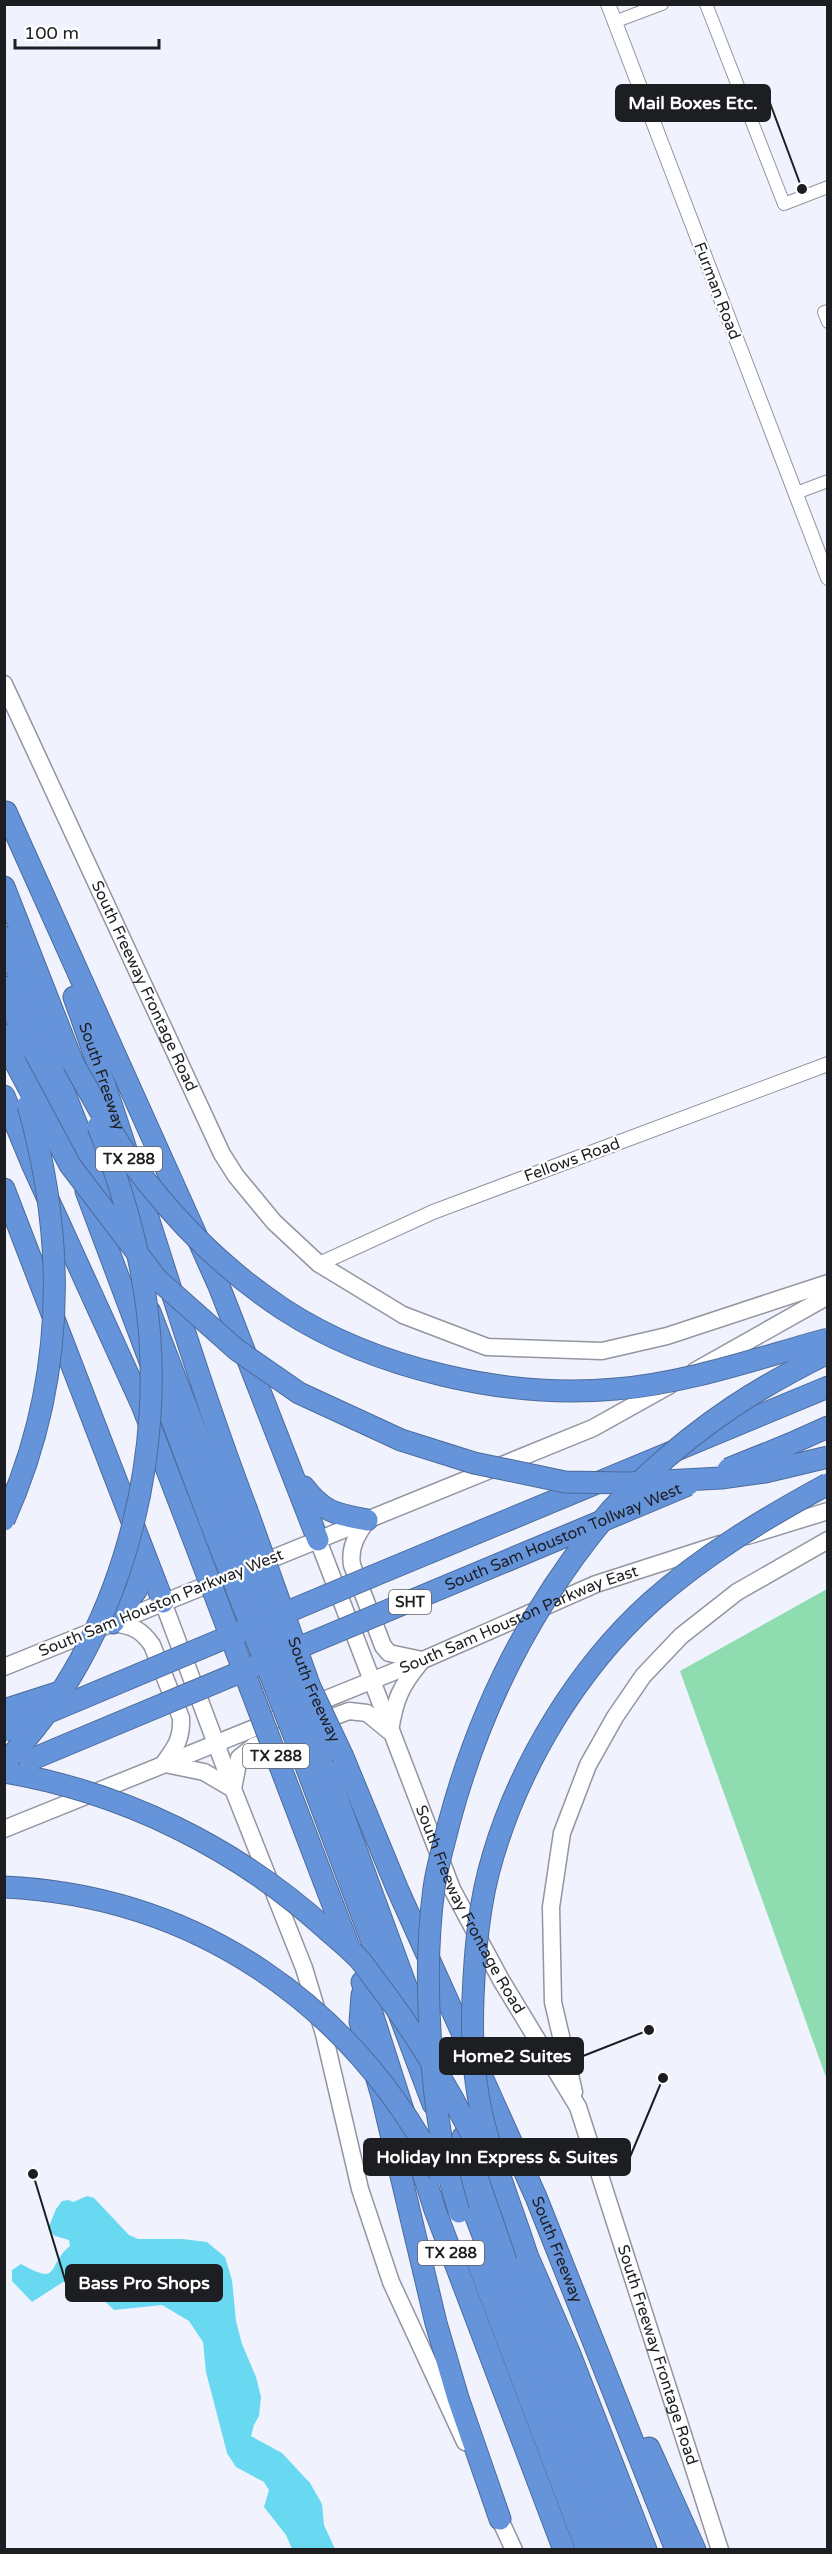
<svg xmlns="http://www.w3.org/2000/svg" width="832" height="2554" font-family="'Varela Round',sans-serif">
<style>
.green{fill:#8edcb0}
.water{fill:#69d9f2}
.lines{fill:none;stroke-linecap:round;stroke-linejoin:round}
.minor-casing{stroke:#9395a0;stroke-width:14}
.tertiary-casing{stroke:#9395a0;stroke-width:16}
.secondary-casing{stroke:#9395a0;stroke-width:19}
.motorway-casing{stroke:#4c6b9a;stroke-width:23}
.minor{stroke:#fff;stroke-width:12}
.tertiary{stroke:#fff;stroke-width:14}
.secondary{stroke:#fff;stroke-width:16}
.motorway{stroke:#6694db;stroke-width:21}
.motorway-bridge-casing{stroke:#4c6b9a;stroke-width:23;stroke-linecap:butt}
.motorway-bridge{stroke:#6694db;stroke-width:21}
.labels{text-anchor:middle;dominant-baseline:central;stroke-width:4.5;stroke-linejoin:round;paint-order:stroke}
.shield{fill:#fff;stroke:#616264;stroke-width:1.5}
.shield-label{font-size:15px;font-weight:bold;fill:#1d1e22}
.street-label{font-size:16px;fill:#1d1e22;stroke:#fff}
.leader{fill:none;stroke:#1d1e22;stroke-width:2}
.callout-dot{fill:#1d1e22;stroke:#fff;stroke-width:2}
.callout{fill:#1d1e22;stroke:#1d1e22;stroke-width:2}
.callout-label{font-size:18px;text-anchor:middle;font-weight:bold;fill:#fff}
</style>
<rect width="100%" height="100%" fill="#f0f3fe"/>
<!-- green -->
<path class="green" d="M827 1589V2080L680 1671Z"/>
<!-- water -->
<path class="water" d="M87 2196 94 2198 129 2235 138 2239H182L207 2242 225 2257 232 2280 236 2321 242 2344 256 2377 261 2397 259 2416 254 2425 251 2436 282 2453 310 2483 322 2504 324 2525 335 2549H292L286 2535 264 2507 269 2490 264 2482 236 2467 227 2453 206 2372 203 2342 189 2321 162 2305 114 2310 92 2289 63 2282 32 2302 12 2281V2270L21 2264C62 2287 46 2265 70 2246L69 2240 55 2236 48 2229 56 2209 62 2201 69 2200 73 2202Z"/>
<g class="lines">
<!-- minor casing -->
<g class="minor-casing">
<g id="minor">
<path d="M706 4 784 204 828 187"/>
<path d="M614 22 662 4"/>
<path d="M828 311 824 312 828 322"/>
<path d="M796 493 828 481"/>
</g>
</g>
<!-- tertiary casing -->
<g class="tertiary-casing">
<g id="tertiary">
<path d="M608 4 828 578"/>
<path d="M319 1264 433 1212 828 1064"/>
</g>
</g>
<!-- secondary casing -->
<g class="secondary-casing">
<g id="secondary">
<path id="s1" d="M4 684 222 1154 236 1176 274 1222 319 1264 403 1315 487 1347 602 1351 667 1336 828 1283"/>
<path d="M695 1371 828 1296"/>
<path d="M367 1520C357 1535 349 1547 352 1565L383 1646 389 1653 422 1660"/>
<path d="M747 1536 828 1511"/>
<path id="s2" d="M318 1540 452 1889 501 1980 578 2107 720 2550"/>
<path d="M254 1566 593 1428 670 1385"/>
<path d="M163 1602 233 1789 304 1968 324 2034 360 2189 391 2282 465 2442"/>
<path d="M114 1623C132 1626 141 1629 152 1645L181 1718C182 1738 176 1747 164 1763"/>
<path d="M4 1667 222 1579"/>
<path d="M390 1731C395 1700 400 1687 420 1663"/>
<path d="M165 1764 204 1772 233 1789"/>
<path d="M233 1789 239 1758 254 1746 349 1711 367 1713 389 1731"/>
<path id="s3" d="M4 1829 423 1660 596 1584 720 1544"/>
<path d="M574 2092 553 2002 551 1907 562 1833 588 1765 615 1717 643 1676 681 1636 737 1592 828 1540"/>
<path d="M495 2509 514 2550"/>
</g>
</g>
<!-- motorway casing -->
<g class="motorway-casing">
<g id="motorway">
<path d="M6 812 219 1286 318 1540"/>
<path d="M4 887 73 1063"/>
<path d="M4 937 113 1218"/>
<path d="M4 987 66 1143"/>
<path id="s4" d="M74 997C136 1166 182 1340 246 1508"/>
<path d="M4 1035 15 1062"/>
<path d="M4 1096 33 1166 142 1405 190 1530"/>
<path d="M4 1189 163 1602"/>
<path d="M86 1191 211 1524"/>
<path d="M150 1312 229 1518"/>
<path d="M790 1444 828 1427"/>
<path d="M304 1487C324 1513 336 1514 367 1520"/>
<path d="M373 1576 828 1387"/>
<path d="M113 1623 137 1589 142 1553"/>
<path d="M322 1757 428 2046"/>
<path id="s5" d="M343 1757 397 1888 536 2197 676 2550"/>
<path d="M304 1761 433 2104"/>
<path d="M362 1982 435 2210 564 2550"/>
<path d="M362 1995 360 2022 382 2096 436 2323 458 2398 500 2519"/>
<path d="M463 2137 626 2550"/>
<path d="M450 2150 605 2550"/>
<path d="M527 2255 569 2352 646 2550"/>
<path d="M478 2263 587 2550"/>
<path d="M649 2448 695 2550"/>
</g>
</g>
<!-- minor -->
<use href="#minor" class="minor"/>
<!-- tertiary -->
<use href="#tertiary" class="tertiary"/>
<!-- secondary -->
<use href="#secondary" class="secondary"/>
<!-- motorway -->
<use href="#motorway" class="motorway"/>
<!-- motorway-bridge casing -->
<g class="motorway-bridge-casing">
<g id="motorway-bridge">
<path d="M15 1062 70 1165 157 1279 237 1350 299 1393 401 1440 474 1463 565 1482 627 1483 721 1478 765 1472 828 1457"/>
<path d="M73 1063C97 1105 119 1149 150 1186 187 1232 233 1276 283 1309 375 1369 507 1399 616 1389 688 1383 758 1358 828 1339"/>
<path d="M728 1469 790 1444"/>
<path id="s6" d="M246 1508 310 1687 343 1757"/>
<path d="M229 1518 322 1757"/>
<path d="M4 1520C65 1385 68 1247 28 1105"/>
<path d="M211 1524 304 1761"/>
<path d="M190 1530 349 1947"/>
<path d="M4 1710 63 1691"/>
<path d="M4 1731 373 1576"/>
<path id="s7" d="M30 1760 688 1485"/>
<path d="M4 1763C122 1644 171 1450 144 1288 136 1236 117 1175 98 1126"/>
<path d="M4 1772C123 1792 237 1848 326 1929 337 1939 350 1949 360 1960 369 1971 378 1985 387 1996 426 2049 458 2104 486 2164"/>
<path d="M4 1887C197 1896 353 2005 440 2174"/>
<path d="M459 2212C442 2157 434 2103 431 2046 427 1993 427 1940 434 1888 437 1866 444 1844 449 1823 479 1710 532 1605 606 1516 618 1501 633 1489 646 1476 704 1422 757 1388 828 1353"/>
<path d="M527 2255C509 2198 483 2140 476 2081 472 2053 472 2026 473 1998 475 1950 479 1902 493 1856 521 1762 578 1668 651 1602 704 1555 765 1518 828 1484"/>
</g>
</g>
<!-- motorway-bridge -->
<use href="#motorway-bridge" class="motorway-bridge"/>
</g>
<g class="labels">
<!-- shield labels -->
<g class="shield">
<rect x="96" y="1147" width="66" height="24" rx="4.5"/>
<rect x="389" y="1590" width="42" height="24" rx="4.5"/>
<rect x="243" y="1744" width="66" height="24" rx="4.5"/>
<rect x="418" y="2241" width="66" height="24" rx="4.5"/>
</g>
<g class="shield-label">
<text x="129" y="1159">TX 288</text>
<text x="410" y="1602">SHT</text>
<text x="276" y="1756">TX 288</text>
<text x="451" y="2253">TX 288</text>
</g>
<!-- street labels -->
<g class="street-label">
<text transform="translate(717 291) rotate(69)">Furman Road</text>
<text stroke="none"><textPath href="#s1" startOffset="333">South Freeway Frontage Road</textPath></text>
<text stroke="none"><textPath href="#s4" startOffset="84">South Freeway</textPath></text>
<text transform="translate(572 1160) rotate(-20)">Fellows Road</text>
<text stroke="none"><textPath href="#s7" startOffset="578">South Sam Houston Tollway West</textPath></text>
<text transform="translate(161 1603) rotate(-22)">South Sam Houston Parkway West</text>
<text stroke="none"><textPath href="#s3" startOffset="556">South Sam Houston Parkway East</textPath></text>
<text stroke="none"><textPath href="#s6" startOffset="194">South Freeway</textPath></text>
<text stroke="none"><textPath href="#s2" startOffset="400">South Freeway Frontage Road</textPath></text>
<text stroke="none"><textPath href="#s5" startOffset="537">South Freeway</textPath></text>
<text stroke="none"><textPath href="#s2" startOffset="886">South Freeway Frontage Road</textPath></text>
</g>
</g>
<!-- callouts -->
<path class="leader" d="M802 189L770 103M649 2030L583 2056M663 2078L630 2157M33 2174L66 2283"/>
<g class="callout-dot">
<circle cx="802" cy="189" r="6"/>
<circle cx="649" cy="2030" r="6"/>
<circle cx="663" cy="2078" r="6"/>
<circle cx="33" cy="2174" r="6"/>
</g>
<g class="callout">
<rect x="616" y="85" width="154" height="36" rx="6"/>
<rect x="440" y="2038" width="143" height="36" rx="6"/>
<rect x="364" y="2139" width="266" height="36" rx="6"/>
<rect x="66" y="2265" width="156" height="36" rx="6"/>
</g>
<g class="callout-label">
<text x="693" y="109">Mail Boxes Etc.</text>
<text x="512" y="2062">Home2 Suites</text>
<text x="497" y="2163">Holiday Inn Express &amp; Suites</text>
<text x="144" y="2289">Bass Pro Shops</text>
</g>
<!-- border -->
<rect width="832" height="2554" fill="none" stroke="#1d1e22" stroke-width="12"/>
<!-- scale -->
<path d="M15 39v9h144v-9" fill="none" stroke="#1d1e22" stroke-width="3"/>
<text x="24" y="39" font-size="18" fill="#1d1e22" stroke="#ffffff" stroke-width="4.5" paint-order="stroke">100 m</text>
</svg>
